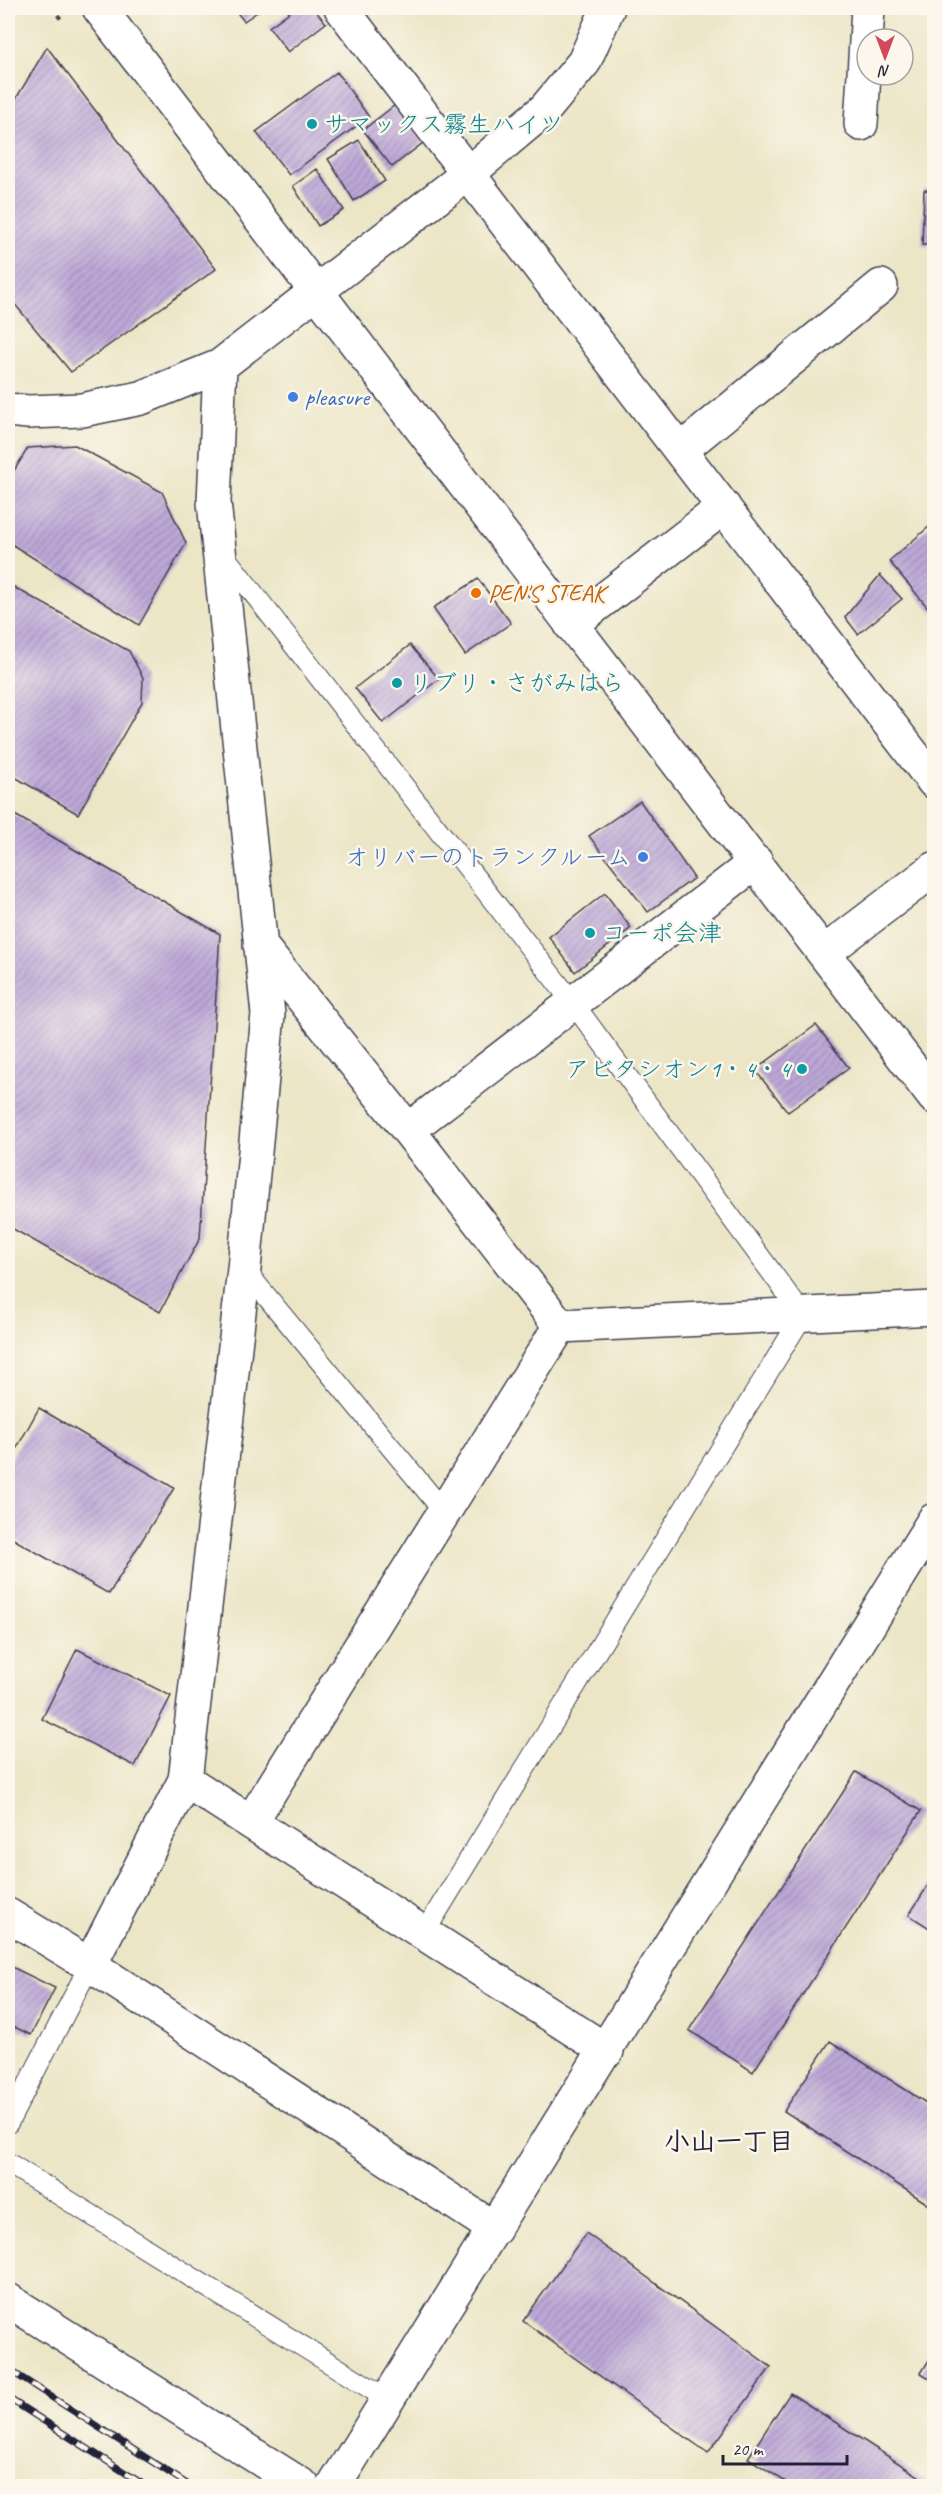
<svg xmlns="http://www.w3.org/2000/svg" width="942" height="2494" viewBox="0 0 942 2494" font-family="Caveat,'Klee One',sans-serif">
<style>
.building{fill:url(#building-hatch)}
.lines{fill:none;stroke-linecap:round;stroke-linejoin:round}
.service-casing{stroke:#403f50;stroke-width:22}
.minor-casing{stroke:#403f50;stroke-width:36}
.tertiary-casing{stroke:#403f50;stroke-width:36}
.path{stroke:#403f50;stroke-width:4;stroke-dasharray:4.5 4.5;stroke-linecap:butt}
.service{stroke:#fff;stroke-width:20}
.minor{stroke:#fff;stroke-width:33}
.tertiary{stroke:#fff;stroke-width:33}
.rail-casing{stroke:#22223b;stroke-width:7}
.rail{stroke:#fbf7ec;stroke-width:4.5;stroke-dasharray:14;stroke-linecap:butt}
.culture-dot{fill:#0f9aa8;stroke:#fbf7ec;stroke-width:2}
.shop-dot{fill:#3f7fe0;stroke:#fbf7ec;stroke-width:2}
.food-dot{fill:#e8710a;stroke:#fbf7ec;stroke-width:2}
.labels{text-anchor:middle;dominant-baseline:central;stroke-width:5;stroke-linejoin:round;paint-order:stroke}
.culture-label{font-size:24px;fill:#0d838f;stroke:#fbf7ec;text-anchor:start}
.shop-label{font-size:24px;fill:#366cbe;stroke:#fbf7ec;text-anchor:start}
.food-label{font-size:24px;fill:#c56008;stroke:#fbf7ec;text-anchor:start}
.neighbourhood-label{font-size:26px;font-weight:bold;fill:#22223b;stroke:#fbf7ec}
</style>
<defs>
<pattern id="building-hatch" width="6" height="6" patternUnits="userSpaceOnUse" patternTransform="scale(1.5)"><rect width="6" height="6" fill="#bea8d8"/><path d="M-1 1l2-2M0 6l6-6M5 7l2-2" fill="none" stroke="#9a88b0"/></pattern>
</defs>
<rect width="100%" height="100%" fill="#fbf7ec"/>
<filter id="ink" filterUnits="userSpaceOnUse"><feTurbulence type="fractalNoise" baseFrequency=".0167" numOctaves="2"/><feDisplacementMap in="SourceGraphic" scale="12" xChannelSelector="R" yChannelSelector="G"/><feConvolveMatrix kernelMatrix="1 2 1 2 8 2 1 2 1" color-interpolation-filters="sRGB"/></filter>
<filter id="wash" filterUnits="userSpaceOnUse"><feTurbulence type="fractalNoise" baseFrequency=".008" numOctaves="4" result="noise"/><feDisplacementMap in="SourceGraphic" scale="24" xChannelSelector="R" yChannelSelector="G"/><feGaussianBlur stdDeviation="1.35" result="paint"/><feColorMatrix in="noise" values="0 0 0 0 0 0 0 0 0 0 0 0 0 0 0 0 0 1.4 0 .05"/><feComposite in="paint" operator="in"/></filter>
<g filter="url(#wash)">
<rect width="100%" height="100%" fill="#ece6c7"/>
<g id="blocks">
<path class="building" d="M233 8H263L244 21Z
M295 8H313L326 23 288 52 269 27Z
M47 47 216 269 71 372 8 296V112Z
M337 72 369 117 289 175 256 132Z
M395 105 424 142 392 167 363 130Z
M359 140 385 181 354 201 328 159Z
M317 169 344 210 318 226 293 186Z
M924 190 934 191V245H922Z
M75 445 162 492 186 543 139 625 8 542V471L12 474 28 448Z
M931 525 934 529V615L889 561Z
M880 575 902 599 858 634 845 617Z
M478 579 511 623 465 655 433 608Z
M8 584 129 651 143 678 142 702 78 814 8 773Z
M410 645 439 679 383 723 355 688Z
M640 801 694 878 648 912 589 836Z
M8 811 220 934 200 1238 160 1312 8 1226Z
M605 893 631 928 575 972 549 937Z
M816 1025 849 1068 788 1112 755 1070Z
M39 1408 174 1488 109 1594 8 1536V1464Z
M77 1649 171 1696 135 1766 42 1719Z
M856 1772 921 1811 753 2072 689 2030Z
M934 1876V1931L909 1915Z
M12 1967 55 1988 31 2035 8 2024V1975Z
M830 2041 934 2108V2208L784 2111Z
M586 2233 771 2367 708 2453 523 2321Z
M934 2352V2381L921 2373Z
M790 2393 934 2486H792L748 2458Z"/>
</g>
</g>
<g filter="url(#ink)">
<use href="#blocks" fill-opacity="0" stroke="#403f50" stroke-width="1.5"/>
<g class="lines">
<defs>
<path id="service" d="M222 553 573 1003 803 1315 424 1933
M244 1269 445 1513
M8 2123 90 1965
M8 2163 389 2400"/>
<path id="minor" d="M341 8 934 782
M861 124 868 8
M8 410 28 412 82 410 141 398 220 366 469 173 545 109 584 62 608 8
M682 449 881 286
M571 625 724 507
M260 945 408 1130 560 1326 934 1308
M825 952 934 869
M408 1130 756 862
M185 1780 607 2051
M251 1822 560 1326
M8 1915 90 1965 495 2229
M90 1965 185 1780 244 1269 268 1014 214 502 220 366
M8 2300 303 2486
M334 2486 934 1520"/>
<path id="tertiary" d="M99 8 934 1097"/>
</defs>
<use href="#service" class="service-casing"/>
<use href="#minor" class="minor-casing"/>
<use href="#tertiary" class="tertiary-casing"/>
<path class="path" d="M52 8 61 19"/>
<use href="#service" class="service"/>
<use href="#minor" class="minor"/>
<use href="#tertiary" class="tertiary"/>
<defs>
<path id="rail" d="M8 2369 190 2486
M8 2398 146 2486"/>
</defs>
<use href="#rail" class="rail-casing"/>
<use href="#rail" class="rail"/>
</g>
</g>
<g class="culture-dot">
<circle cx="312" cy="124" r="6"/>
<circle cx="397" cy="683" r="6"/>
<circle cx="590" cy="933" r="6"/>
<circle cx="802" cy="1069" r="6"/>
</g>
<g class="shop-dot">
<circle cx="293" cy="397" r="6"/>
<circle cx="643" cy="857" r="6"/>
</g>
<circle class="food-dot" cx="476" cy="593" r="6"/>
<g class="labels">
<g class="culture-label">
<text x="324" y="124">サマックス霧生ハイツ</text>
<text x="409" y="683">リブリ・さがみはら</text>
<text x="602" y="933">コーポ会津</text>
<text x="790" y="1069" text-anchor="end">アビタシオン1・4・4</text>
</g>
<g class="shop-label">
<text x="305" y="397">pleasure</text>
<text x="631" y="857" text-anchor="end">オリバーのトランクルーム</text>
</g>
<g class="food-label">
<text x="488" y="593">PEN'S STEAK</text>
</g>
<g class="neighbourhood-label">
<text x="729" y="2141">小山一丁目</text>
</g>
</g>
<rect width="942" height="2494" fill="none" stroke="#fbf7ec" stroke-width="30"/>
<g transform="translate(885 57) rotate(180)"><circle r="28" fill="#fbf7ec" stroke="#a4a2a5" stroke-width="1.5"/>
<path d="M0-4.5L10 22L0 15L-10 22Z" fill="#d1495b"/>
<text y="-9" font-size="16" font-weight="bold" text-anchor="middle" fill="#22223b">N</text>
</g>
<path d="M723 2455v9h124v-9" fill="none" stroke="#22223b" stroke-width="3"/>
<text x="732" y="2455" font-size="18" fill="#22223b" stroke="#fbf7ec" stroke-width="4.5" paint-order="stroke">20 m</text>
</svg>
